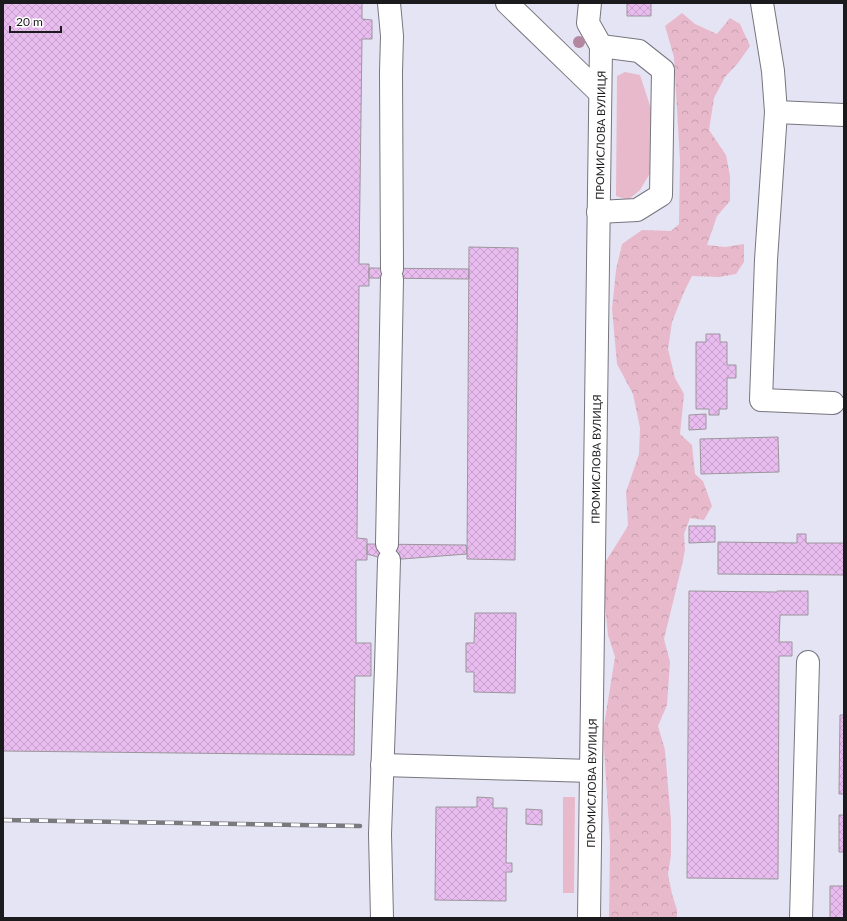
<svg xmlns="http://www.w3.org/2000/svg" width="847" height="921" viewBox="0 0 847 921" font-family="Lato,sans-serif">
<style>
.built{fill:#e5e4f4}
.grass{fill:#e7b9ca}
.forest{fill:url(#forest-crowns)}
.building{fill:url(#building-cross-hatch);stroke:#9b969c}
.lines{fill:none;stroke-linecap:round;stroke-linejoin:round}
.minor-casing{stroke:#77767e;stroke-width:24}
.minor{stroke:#fff;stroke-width:22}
.rail-casing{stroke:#7a797e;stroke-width:4.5}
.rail{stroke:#fff;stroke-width:3;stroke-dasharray:9;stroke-linecap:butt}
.tree{fill:#b3879f}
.labels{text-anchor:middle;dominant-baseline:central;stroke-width:3.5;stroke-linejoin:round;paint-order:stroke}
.street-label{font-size:11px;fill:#1b1a1d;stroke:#fff}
</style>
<defs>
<pattern id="forest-crowns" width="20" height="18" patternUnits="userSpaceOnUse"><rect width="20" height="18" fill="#e7b9ca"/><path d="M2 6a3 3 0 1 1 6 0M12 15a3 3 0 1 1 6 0" fill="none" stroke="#c69ead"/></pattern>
<pattern id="building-cross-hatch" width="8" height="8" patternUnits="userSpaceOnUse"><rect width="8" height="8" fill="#e9bcef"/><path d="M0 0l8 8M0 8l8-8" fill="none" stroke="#c7a1cc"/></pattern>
</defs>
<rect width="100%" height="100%" fill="#eeedf5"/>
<path class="built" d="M3 3H844V918H3Z"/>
<path class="grass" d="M625 72 640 75 653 115 652 170 640 190 628 200 616 196 617 76Z
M563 797H575L574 893H563Z"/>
<path class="forest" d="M682 13 695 24 717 34 730 18 740 24 750 46 738 63 725 77 714 98 709 130 726 155 730 176V201L717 216 707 245 725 247 744 244V262L736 274 719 277 692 276 684 292 672 322 668 349 675 378 684 394 680 434 692 445 695 474 703 481 712 506 704 520 690 518 684 534 685 550 682 565 664 639 670 662 667 705 658 726 665 750 671 821V855L668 874 672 894 677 910V918H609L610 842 603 732 615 657 608 635 603 585 606 561 628 526 626 492 639 454 640 428 633 394 617 364 612 309 616 270 622 244 642 230 671 231 679 224 680 161 674 57 665 26Z"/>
<path class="building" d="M3 3H362V19L372 20V39H362L359 264H369V286H359L357 538 367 539V560H356V643H371V676H355L354 755 3 751Z
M627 3H651V16H627Z
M469 247 518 248 515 560 467 559Z
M369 268 469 269V279L369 278Z
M706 334H720V342H727V365H736V378H727V409H719V415H709V409H696V342H706Z
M706 414V429L689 430V415Z
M778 437 779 472 701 474 700 439Z
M689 526H715V542L689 543Z
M797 534H806V543H844V575L718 574V542L797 543Z
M367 544 466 545 467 554 389 560 367 554Z
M689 591 777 592V591H808V615H780L779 642H792V656H779L778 879 687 878Z
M475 613H516L515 693 474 692V672H466V643H474Z
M840 715H844V794H839Z
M477 797 493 798V808H507L506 863H512V872H506V901L435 900 436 807H477Z
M526 809 542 810V825L526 824Z
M839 815H844V852H839Z
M830 886H844V918H830Z"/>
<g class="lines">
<defs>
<g id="minor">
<path d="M389 3 392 36 391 72 392 269"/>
<path d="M507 3 600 93"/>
<path d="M762 3 773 71 776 112 844 115"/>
<path d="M776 112 766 260 761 400 833 403"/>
<path d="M598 212 637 210 661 195 663 70 639 51 601 46"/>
<path d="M387 544 392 279"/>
<path d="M382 765 591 771"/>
<path d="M382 918 380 834 386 667 389 560"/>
<path id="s1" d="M589 918 601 46 588 23 590 3"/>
<path d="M801 918 808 662"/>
</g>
</defs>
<use href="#minor" class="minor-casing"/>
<use href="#minor" class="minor"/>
<defs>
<path id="rail" d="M3 820 360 826"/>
</defs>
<use href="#rail" class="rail-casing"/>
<use href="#rail" class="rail"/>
</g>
<circle class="tree" cx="579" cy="42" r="6"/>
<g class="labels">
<g class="street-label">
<text stroke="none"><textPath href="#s1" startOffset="783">ПРОМИСЛОВА ВУЛИЦЯ</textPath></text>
<text stroke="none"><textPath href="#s1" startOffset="459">ПРОМИСЛОВА ВУЛИЦЯ</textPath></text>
<text stroke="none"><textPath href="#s1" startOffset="135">ПРОМИСЛОВА ВУЛИЦЯ</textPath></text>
</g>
</g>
<rect width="847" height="921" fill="none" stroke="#1b1a1d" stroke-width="8"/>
<path d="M10 26v6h51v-6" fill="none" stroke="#1b1a1d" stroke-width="2"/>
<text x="16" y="26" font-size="12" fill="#1b1a1d" stroke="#ffffff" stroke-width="3" paint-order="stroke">20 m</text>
</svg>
